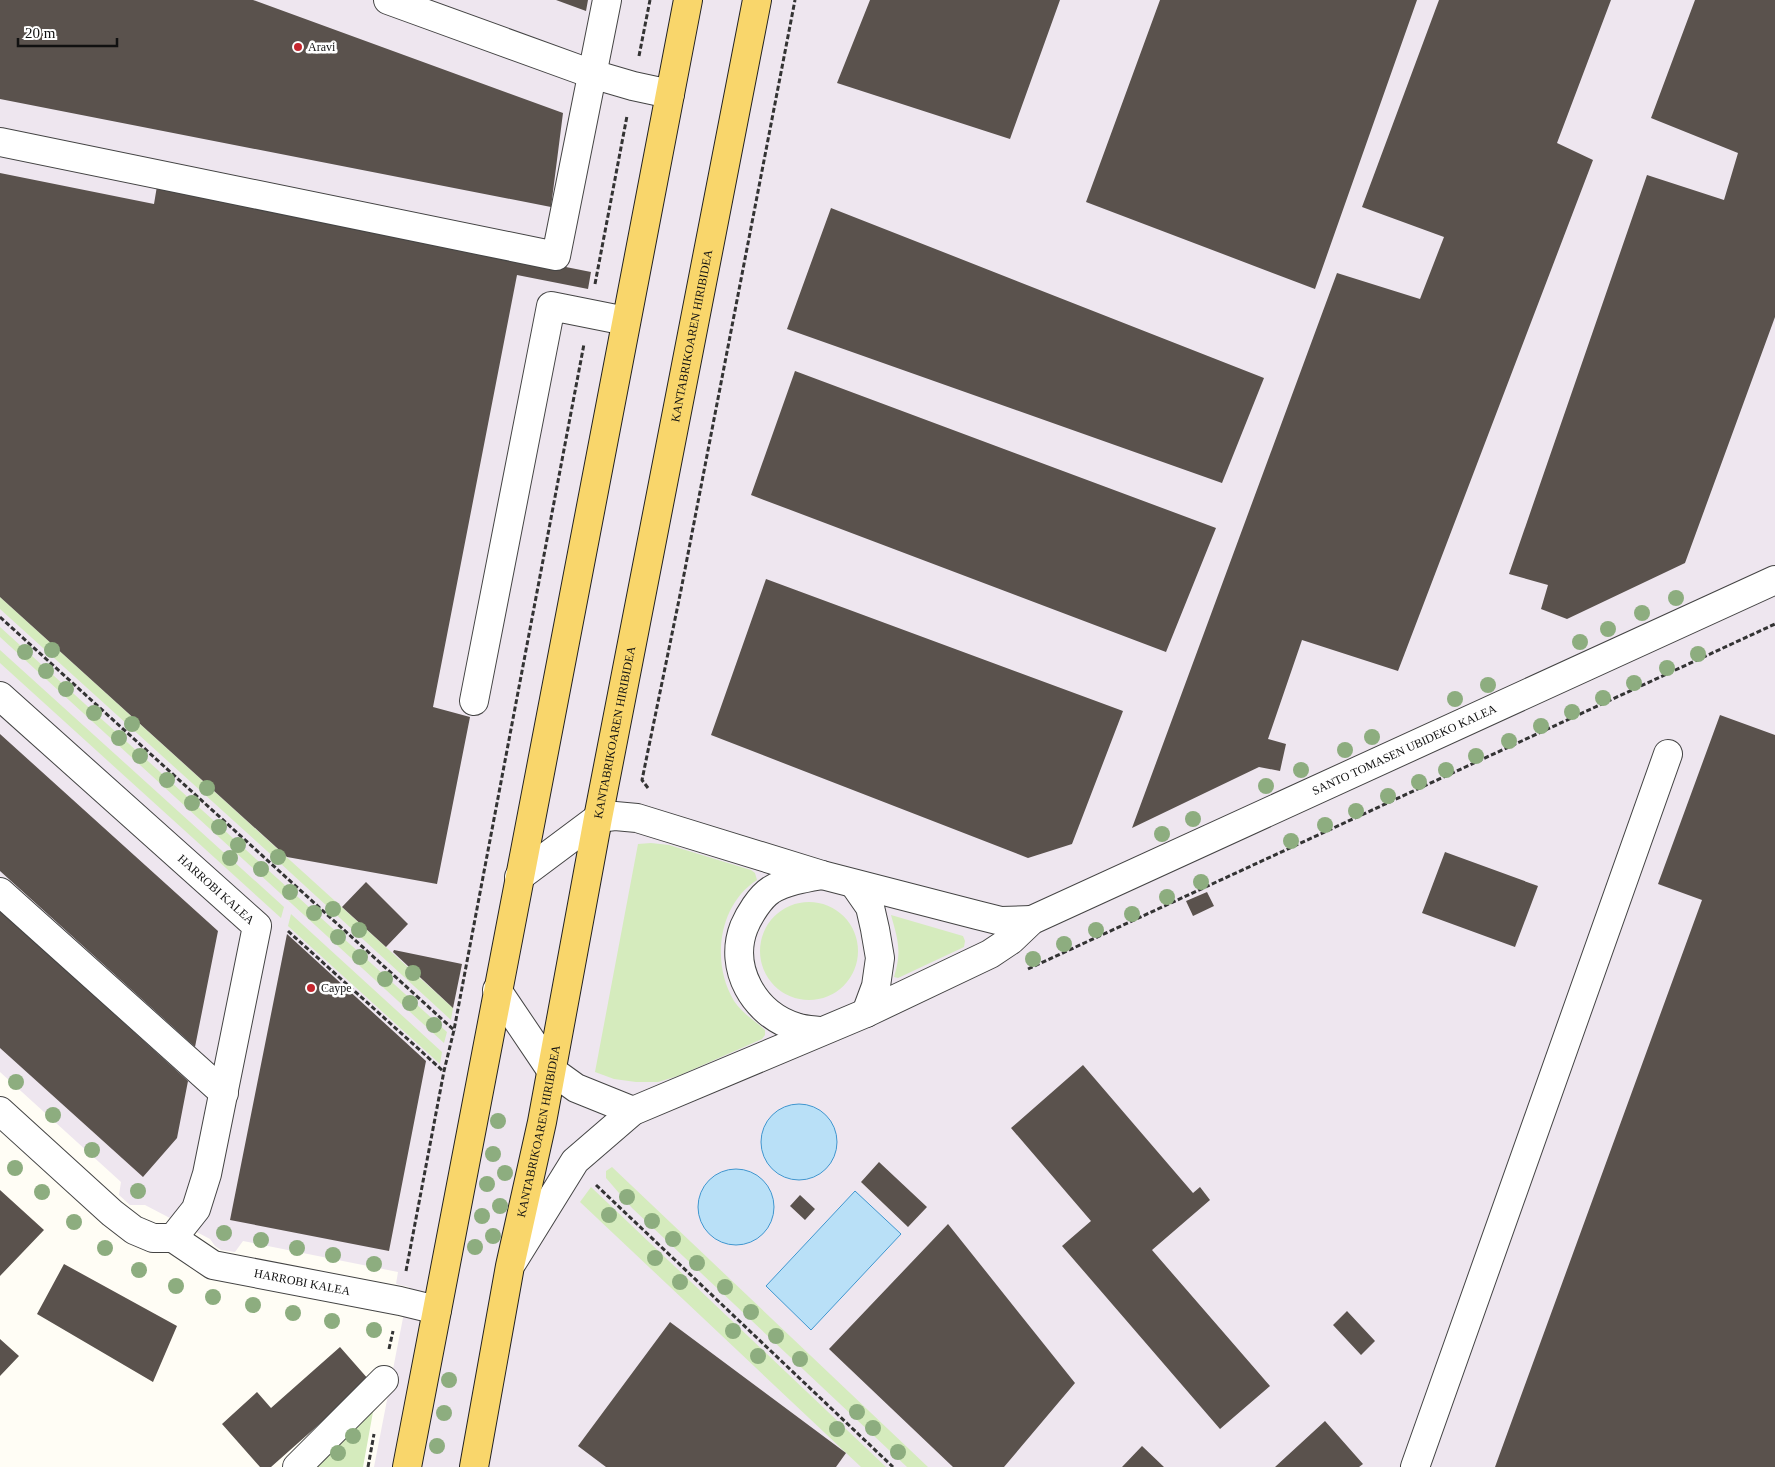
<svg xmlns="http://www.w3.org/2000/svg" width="1775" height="1467" viewBox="0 0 1775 1467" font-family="Georgia,serif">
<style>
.industrial{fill:#eee6ef}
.green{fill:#d5ebbd}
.water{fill:#b9e0f7;stroke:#3f96cf}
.building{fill:#5a524d}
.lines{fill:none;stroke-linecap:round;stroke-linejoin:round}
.minor-casing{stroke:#444;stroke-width:30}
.major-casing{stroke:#222;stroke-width:30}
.path{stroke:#333;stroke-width:3;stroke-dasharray:5 2.5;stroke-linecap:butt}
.minor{stroke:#fff;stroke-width:28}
.major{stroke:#f9d66b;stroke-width:28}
.tree{fill:#8dad7f}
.poi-dot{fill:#c4262e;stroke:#fff;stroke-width:2}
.labels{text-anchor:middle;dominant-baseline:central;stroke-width:5;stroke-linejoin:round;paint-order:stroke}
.poi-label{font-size:12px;fill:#111;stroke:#fff;text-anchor:start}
.street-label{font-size:12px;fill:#111;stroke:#fff}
</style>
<rect width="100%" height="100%" fill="#fffdf5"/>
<path class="industrial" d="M0 0H1775V1467H374L409 1287 396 1284 398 1272 243 1241 235 1252 221 1250 215 1246 210 1239 145 1205H130L119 1195 121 1182 0 1072Z"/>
<path class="green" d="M0 597 453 1008 451 1020 267 851 0 609Z
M0 627 447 1032 444 1043 0 637Z
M0 650 284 907 281 918 0 663Z
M651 843 669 845 751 870 755 873 757 880C718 905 711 963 734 1001 742 1013 755 1021 765 1030V1035L762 1039 678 1076 658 1082H636L614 1079 595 1072 638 844Z
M760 951a49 49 0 1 1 98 0a49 49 0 1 1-98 0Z
M291 914 442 1052 440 1064 288 926Z
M891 915 963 936 965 941 964 947 898 978 894 977C902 951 898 940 891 915Z
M612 1167 928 1467H907L632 1208 606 1178V1171Z
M591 1187 886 1467H861L580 1202Z
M375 1401 363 1467H310Z"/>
<path class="water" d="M761 1142a38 38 0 1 1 76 0a38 38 0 1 1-76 0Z
M698 1207a38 38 0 1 1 76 0a38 38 0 1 1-76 0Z
M855 1191 901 1234 811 1330 766 1286Z"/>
<path class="building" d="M0 0H253L563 113 551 207 0 99Z
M556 0H588L586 11Z
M870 0H1060L1010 139 837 83Z
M1160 0H1417L1315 289 1086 202Z
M1439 0H1611L1557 143 1593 160 1398 671 1302 640 1268 739 1286 744 1280 771 1259 767 1132 828 1337 273 1420 299 1444 237 1362 207Z
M1695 0H1775V317L1685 563 1567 619 1541 609 1548 585 1509 574 1647 175 1724 200 1738 153 1651 118Z
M0 173 154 204 157 186 591 272 588 289 517 275 433 707 470 717 437 884 287 857 0 597Z
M831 208 1264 378 1222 483 787 329Z
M795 371 1216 528 1166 652 751 495Z
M766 579 1123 711 1072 844 1028 858 711 735Z
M1720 715 1775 735V1467H1495L1702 900 1658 884Z
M0 734 218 931 195 1047 0 871Z
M1445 852 1538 886 1515 947 1422 913Z
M366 882 408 924 386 947 342 907Z
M1207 892 1214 906 1193 916 1186 901Z
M0 910 188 1081 177 1138 143 1177 0 1048Z
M287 934 426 1061 389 1251 230 1220Z
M394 950 462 964 453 1008 393 952Z
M1083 1065 1193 1193 1200 1187 1210 1200 1152 1250 1270 1386 1220 1429 1062 1246 1091 1221 1011 1128Z
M879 1162 927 1207 908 1227 861 1182Z
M0 1190 44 1230 0 1276Z
M800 1195 815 1209 805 1220 790 1206Z
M948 1224 1075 1383 1004 1467H953L829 1349Z
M64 1264 177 1326 153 1382 37 1314Z
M1347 1311 1375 1341 1361 1355 1333 1325Z
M670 1322 846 1453 836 1467H606L578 1446Z
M0 1339 19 1356 0 1376Z
M340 1347 369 1380 271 1467H260L222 1424 257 1392 271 1408Z
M1325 1421 1363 1464 1359 1467H1275Z
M1142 1446 1164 1467H1122Z"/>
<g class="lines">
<defs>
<g id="minor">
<path d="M388 0 592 74 633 86 670 94"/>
<path d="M0 142 556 256 607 0"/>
<path id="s1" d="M0 696 257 926 207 1174 196 1209 173 1238"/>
<path d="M474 701 551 306 626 321"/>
<path d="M822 875C805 878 786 881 771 890 760 897 749 915 744 927 728 968 754 1014 796 1027 804 1030 814 1030 822 1031"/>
<path d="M519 877 598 818 615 816 637 818 822 875 977 915 1001 921 1032 920"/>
<path d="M854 884 870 907 875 929 880 958 876 986 866 1013"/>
<path d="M0 892 224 1093"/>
<path d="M497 990 551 1070 576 1088 633 1111"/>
<path id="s2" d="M0 1111 112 1213 134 1230 153 1238H173L213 1265 400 1301 437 1310"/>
<path id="s3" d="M513 1261 575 1161 633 1111 866 1013 990 954 1011 940 1032 920 1775 580"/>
<path d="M297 1467 384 1380"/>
<path d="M1415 1467 1668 754"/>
</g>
<g id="major">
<path d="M407 1467 688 0"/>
<path id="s4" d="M474 1467 510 1266 542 1122 598 818 757 0"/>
</g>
</defs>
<use href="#minor" class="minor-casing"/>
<use href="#major" class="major-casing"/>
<path class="path" d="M639 56 650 0
M595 284 627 116
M0 617 455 1031
M648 788 642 780 681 590 795 0
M288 931 443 1071
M1028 969 1775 624
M596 1185 893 1467
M406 1271 444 1071 454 1030 584 344
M389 1349 393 1331
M368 1467 374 1434"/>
<use href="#minor" class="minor"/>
<use href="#major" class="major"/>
</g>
<g class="tree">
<circle cx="1676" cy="598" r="8"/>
<circle cx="1642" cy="613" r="8"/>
<circle cx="1608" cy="629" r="8"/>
<circle cx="1580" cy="642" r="8"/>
<circle cx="52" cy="650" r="8"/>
<circle cx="25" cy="652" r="8"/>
<circle cx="1698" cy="654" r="8"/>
<circle cx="1667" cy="668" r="8"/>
<circle cx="46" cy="671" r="8"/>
<circle cx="1634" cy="683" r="8"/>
<circle cx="1488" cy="685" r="8"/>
<circle cx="66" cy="689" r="8"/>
<circle cx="1603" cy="698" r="8"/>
<circle cx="1455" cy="699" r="8"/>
<circle cx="1572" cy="712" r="8"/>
<circle cx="94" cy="713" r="8"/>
<circle cx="132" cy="724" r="8"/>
<circle cx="1541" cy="726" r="8"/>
<circle cx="1372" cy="737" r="8"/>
<circle cx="119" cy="738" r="8"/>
<circle cx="1509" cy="741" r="8"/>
<circle cx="1345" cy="750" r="8"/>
<circle cx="140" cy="756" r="8"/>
<circle cx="1476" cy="756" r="8"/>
<circle cx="1301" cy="770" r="8"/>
<circle cx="1446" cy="770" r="8"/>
<circle cx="167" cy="780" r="8"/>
<circle cx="1419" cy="782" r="8"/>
<circle cx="1266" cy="786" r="8"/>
<circle cx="207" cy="788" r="8"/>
<circle cx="1388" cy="796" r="8"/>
<circle cx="192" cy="803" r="8"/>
<circle cx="1356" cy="811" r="8"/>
<circle cx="1193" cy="819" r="8"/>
<circle cx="1325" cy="825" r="8"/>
<circle cx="219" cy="827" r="8"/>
<circle cx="1162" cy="834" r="8"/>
<circle cx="1291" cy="841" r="8"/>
<circle cx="238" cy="845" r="8"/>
<circle cx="278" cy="857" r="8"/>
<circle cx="230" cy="858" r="8"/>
<circle cx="261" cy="869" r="8"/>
<circle cx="1201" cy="882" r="8"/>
<circle cx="290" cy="892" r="8"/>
<circle cx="1167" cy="897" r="8"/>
<circle cx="333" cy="909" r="8"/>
<circle cx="314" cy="913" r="8"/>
<circle cx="1132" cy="914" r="8"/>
<circle cx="359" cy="930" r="8"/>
<circle cx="1096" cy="930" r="8"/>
<circle cx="338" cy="937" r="8"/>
<circle cx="1064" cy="944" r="8"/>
<circle cx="360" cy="957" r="8"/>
<circle cx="1033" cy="959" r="8"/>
<circle cx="413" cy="973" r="8"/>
<circle cx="385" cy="979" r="8"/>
<circle cx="410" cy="1003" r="8"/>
<circle cx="434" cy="1025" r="8"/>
<circle cx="16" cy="1082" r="8"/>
<circle cx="53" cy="1115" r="8"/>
<circle cx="498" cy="1121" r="8"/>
<circle cx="92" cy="1150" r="8"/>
<circle cx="493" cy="1154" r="8"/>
<circle cx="15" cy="1168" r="8"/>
<circle cx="505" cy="1173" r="8"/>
<circle cx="487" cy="1184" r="8"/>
<circle cx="138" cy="1191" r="8"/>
<circle cx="42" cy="1192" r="8"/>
<circle cx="627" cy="1197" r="8"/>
<circle cx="500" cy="1206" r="8"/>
<circle cx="609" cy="1215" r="8"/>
<circle cx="482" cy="1216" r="8"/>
<circle cx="652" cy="1221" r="8"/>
<circle cx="74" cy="1222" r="8"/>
<circle cx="224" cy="1233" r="8"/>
<circle cx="493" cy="1236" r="8"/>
<circle cx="673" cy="1239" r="8"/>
<circle cx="261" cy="1240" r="8"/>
<circle cx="475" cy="1247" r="8"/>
<circle cx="105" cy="1248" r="8"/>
<circle cx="297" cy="1248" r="8"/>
<circle cx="333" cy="1255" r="8"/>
<circle cx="655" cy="1258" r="8"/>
<circle cx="697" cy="1263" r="8"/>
<circle cx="374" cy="1264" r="8"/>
<circle cx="139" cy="1270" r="8"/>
<circle cx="680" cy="1282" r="8"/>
<circle cx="176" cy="1286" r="8"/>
<circle cx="725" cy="1287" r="8"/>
<circle cx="213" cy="1297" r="8"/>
<circle cx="253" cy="1305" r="8"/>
<circle cx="751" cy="1312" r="8"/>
<circle cx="293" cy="1313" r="8"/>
<circle cx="332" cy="1321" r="8"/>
<circle cx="374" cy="1330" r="8"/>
<circle cx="733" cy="1331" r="8"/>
<circle cx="776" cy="1336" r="8"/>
<circle cx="758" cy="1356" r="8"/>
<circle cx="800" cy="1359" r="8"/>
<circle cx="449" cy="1380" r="8"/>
<circle cx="857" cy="1412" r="8"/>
<circle cx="444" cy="1413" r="8"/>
<circle cx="873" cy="1428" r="8"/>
<circle cx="837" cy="1429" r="8"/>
<circle cx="353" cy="1436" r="8"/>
<circle cx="437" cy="1446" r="8"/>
<circle cx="898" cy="1452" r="8"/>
<circle cx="338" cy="1453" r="8"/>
</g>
<g class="poi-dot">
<circle cx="298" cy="47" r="5"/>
<circle cx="311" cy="988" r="5"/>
</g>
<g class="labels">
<g class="poi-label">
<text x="308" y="47">Aravi</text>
<text x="321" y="988">Caype</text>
</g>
<g class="street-label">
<text stroke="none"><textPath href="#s4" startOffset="1152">KANTABRIKOAREN HIRIBIDEA</textPath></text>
<text stroke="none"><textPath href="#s4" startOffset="748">KANTABRIKOAREN HIRIBIDEA</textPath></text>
<text stroke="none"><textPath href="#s3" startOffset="1048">SANTO TOMASEN UBIDEKO KALEA</textPath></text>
<text stroke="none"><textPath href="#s1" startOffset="290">HARROBI KALEA</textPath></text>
<text stroke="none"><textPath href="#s4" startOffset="342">KANTABRIKOAREN HIRIBIDEA</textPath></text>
<text stroke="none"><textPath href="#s2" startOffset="359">HARROBI KALEA</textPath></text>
</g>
</g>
<path d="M18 38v8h99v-8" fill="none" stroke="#111111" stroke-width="2.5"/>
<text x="25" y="38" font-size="15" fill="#111111" stroke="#ffffff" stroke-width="4" paint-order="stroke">20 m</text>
</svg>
